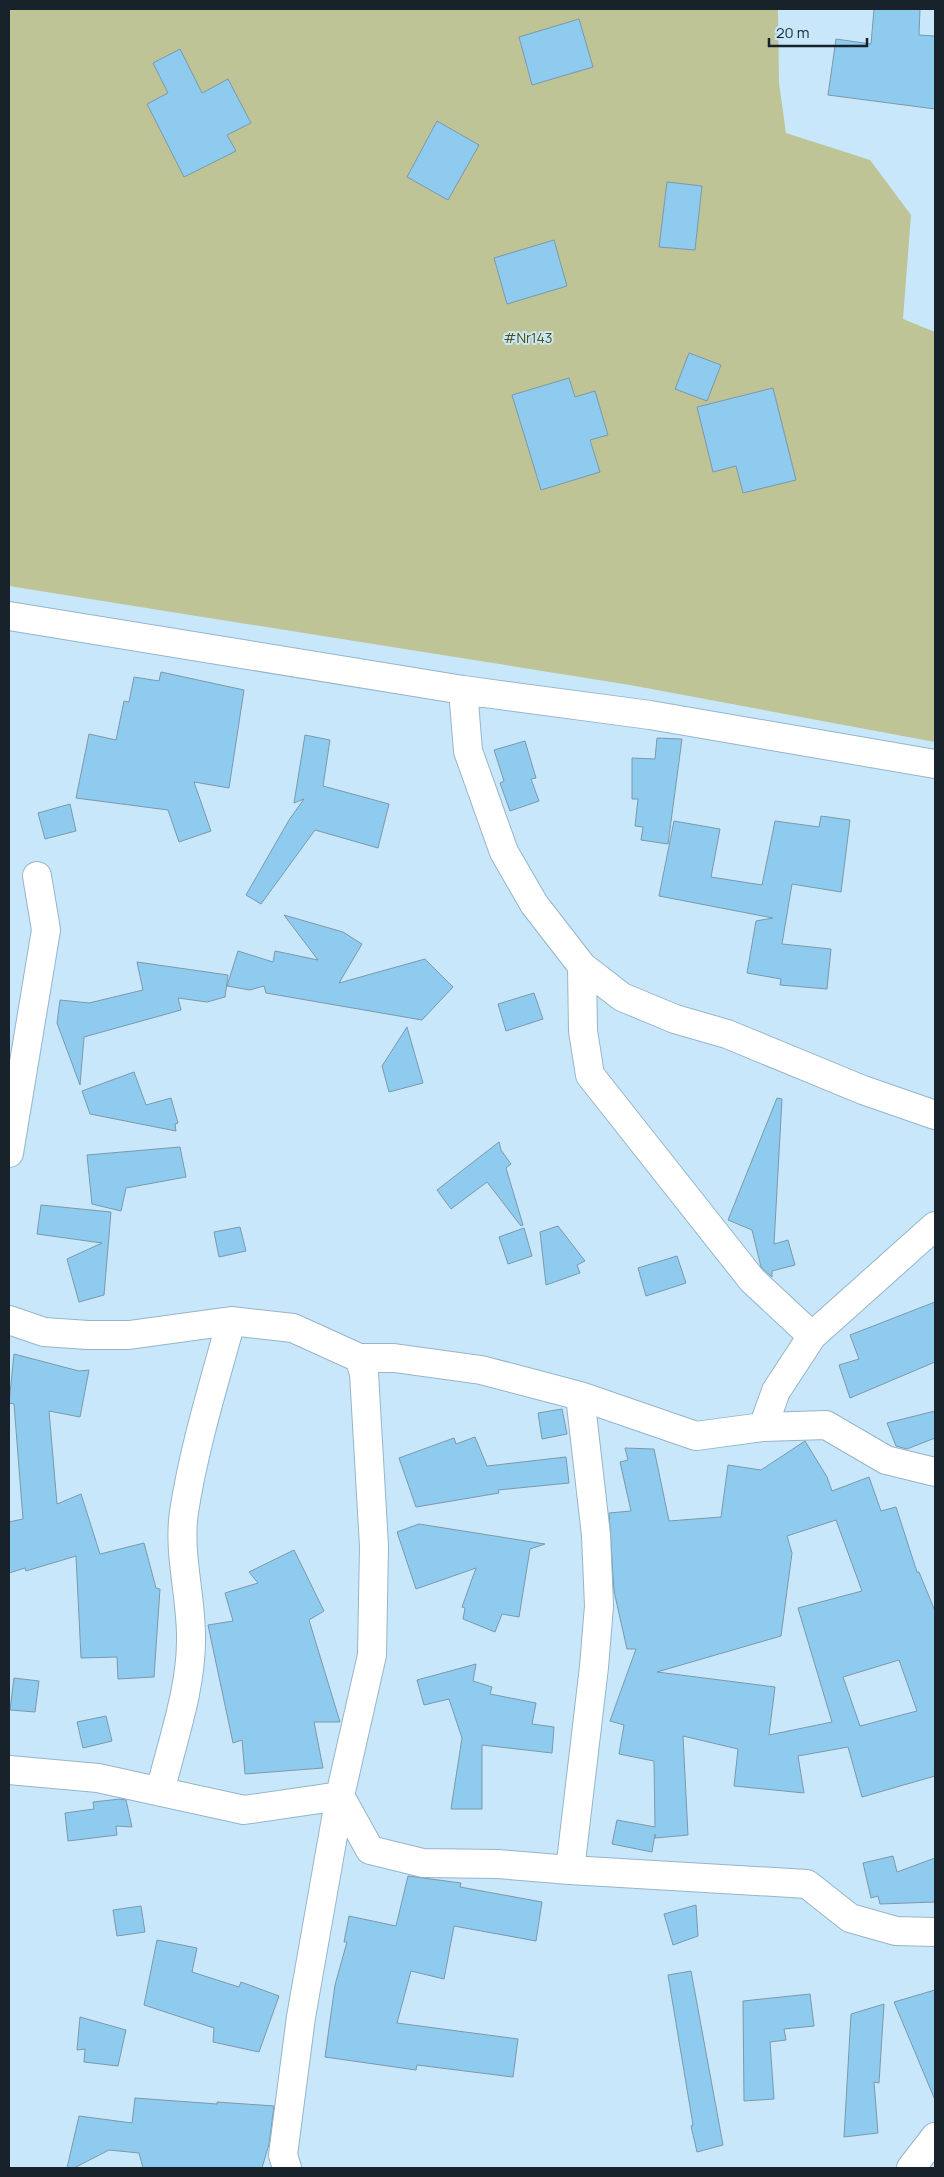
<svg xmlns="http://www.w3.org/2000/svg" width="944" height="2177" viewBox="0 0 944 2177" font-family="Manrope,sans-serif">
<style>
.green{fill:#bfc497}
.building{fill:#8ecbef;stroke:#7b99ab;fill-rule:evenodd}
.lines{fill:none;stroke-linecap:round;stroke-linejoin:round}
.street-casing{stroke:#96b5c8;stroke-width:30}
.street{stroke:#fff;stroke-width:28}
.labels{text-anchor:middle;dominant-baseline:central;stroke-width:4;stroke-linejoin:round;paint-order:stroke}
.park-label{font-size:14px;fill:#4e5108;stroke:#c8e7fb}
</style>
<rect width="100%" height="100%" fill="#c8e7fb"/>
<path class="green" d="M9 9H778L779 83 786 133 870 160 911 215 903 319 935 332V742L630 685 9 586Z"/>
<path class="building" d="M874 9H920L919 35 935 36V109L828 95 836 39 871 44Z
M579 19 593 67 532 85 519 37Z
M180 49 202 93 228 79 251 123 227 135 236 151 184 177 147 104 168 93 153 63Z
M437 121 479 145 448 200 407 177Z
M667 182 702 186 695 250 659 247Z
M554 240 567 286 507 304 494 258Z
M689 353 721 365 707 401 675 389Z
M569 378 575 397 595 391 608 435 590 440 600 472 541 490 512 395Z
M773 388 796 480 743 493 736 466 713 472 697 407Z
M161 672 244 690 229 788 194 782 211 831 179 842 168 810 76 798 89 734 116 740 124 701 129 702 134 677 159 681Z
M305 735 330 740 323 786 389 804 378 848 315 830 261 904 246 895 289 820 304 799 294 803Z
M657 738 682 739 668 844 641 840 643 827 635 826 638 799H632V758L655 759Z
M525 741 536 778 531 779 539 801 510 811 500 783 504 781 494 750Z
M70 804 76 831 45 839 38 813Z
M821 816 850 820 841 892 792 884 782 944 831 949 827 989 780 985 781 979 747 973 756 921 773 918 659 896 674 821 720 829 711 877 762 885 775 821 819 827Z
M284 915 343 932 362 944 339 983 425 959 453 987 422 1020 266 993 264 986 250 990 227 986 238 951 273 962 275 951 318 960Z
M137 962 228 975 225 997 207 1002 178 998 181 1010 84 1037 80 1085 57 1023 60 1000 89 1003 143 990Z
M534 993 543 1019 506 1031 498 1004Z
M407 1027 423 1083 389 1092 382 1066Z
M134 1072 146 1105 171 1098 178 1123 175 1124 176 1131 90 1114 82 1091Z
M777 1098 782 1099 774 1244 788 1240 795 1265 772 1271V1277L761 1267 752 1230 728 1220Z
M499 1142 501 1150 511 1164 506 1168 523 1225 521 1226 487 1182 451 1209 437 1190Z
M180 1147 186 1177 126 1188 121 1211 92 1204 87 1155Z
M41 1205 111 1212 104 1295 79 1302 67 1259 102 1243 37 1234Z
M558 1226 585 1261 577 1265 580 1273 546 1285 540 1232Z
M240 1227 246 1251 219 1257 214 1232Z
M524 1228 532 1256 508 1264 499 1237Z
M677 1256 686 1283 646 1296 638 1268Z
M935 1302V1362L850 1398 839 1365 859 1359 850 1335Z
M14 1354 79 1371 89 1370 80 1417 49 1411 57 1504 81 1494 100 1554 144 1543 156 1588 160 1589 154 1677 118 1679 117 1657 81 1658 76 1556 26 1571 25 1568 9 1573V1522L23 1519 14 1404 9 1403Z
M562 1409 567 1434 542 1439 538 1413Z
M935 1411V1438L907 1449 896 1446 887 1423Z
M475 1437 487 1466 566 1457 569 1483 498 1490 499 1493 416 1507 399 1458 454 1438 456 1444Z
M805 1441 827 1477 832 1491 869 1477 881 1511 896 1507 917 1572H919L935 1611V1776L862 1797 848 1747 798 1756 804 1793 734 1786 738 1749 683 1736 688 1835 655 1838V1834L652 1852 612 1844 617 1820 655 1827 654 1761 619 1754 624 1725 610 1721 636 1649H627L614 1591 609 1513 631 1511 620 1462 628 1460 625 1448 654 1449 669 1521 721 1517 728 1465 761 1470ZM836 1520 862 1591 798 1608 832 1722 769 1735 775 1687 657 1672 781 1636 792 1553 787 1536ZM899 1660 917 1711 860 1726 843 1677Z
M419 1524 545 1544 530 1549 519 1617 502 1614 495 1632 463 1619 465 1608 462 1607 476 1568 416 1589 397 1532Z
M294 1550 324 1611 309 1620 340 1722H314L323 1768 245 1774 242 1740 233 1743 208 1625 233 1621 225 1593 258 1583 249 1572Z
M476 1664 473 1681 492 1687 490 1694 536 1703 532 1724 554 1727 552 1753 482 1745V1809H451L462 1738 449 1699 424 1705 417 1680Z
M14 1678 39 1681 35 1712 10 1710Z
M106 1716 112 1741 83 1748 77 1722Z
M120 1799 126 1800 132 1827 116 1826 117 1835 68 1841 65 1813 94 1809 93 1802Z
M893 1856 897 1872 935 1858V1902L880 1904 878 1896 871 1898 863 1863Z
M408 1876 461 1883 460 1887 542 1902 536 1941 454 1926 444 1979 411 1971 397 2023 518 2039 513 2077 417 2065 416 2070 325 2057 335 1985 347 1942H344L349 1916 396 1926Z
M696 1905 698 1936 673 1945 664 1914Z
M141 1906 145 1932 117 1936 113 1910Z
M157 1940 197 1948 192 1972 239 1987 241 1982 279 1996 259 2052 213 2042 214 2028 144 2005Z
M691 1971 723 2145 697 2152 691 2126 693 2125 668 1975Z
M935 1990V2100L894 2002Z
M810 1994 814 2026 784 2029 786 2040 770 2042 774 2099 744 2101 743 2001Z
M884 2004 879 2083 874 2082 878 2133 844 2137 851 2014Z
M80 2017 126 2030 118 2066 84 2062 85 2049 77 2050Z
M135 2098 217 2104V2102L274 2106 269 2144 262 2168H143L139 2153 109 2150 74 2168H67L79 2116 132 2123Z"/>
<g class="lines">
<defs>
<path id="street" d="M9 616 463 690 650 715 935 764
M463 690 468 751 504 852 534 904 582 966 622 997 675 1019 727 1034 863 1090 935 1115
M582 966 583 1031 590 1075 752 1280 812 1336
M9 1153 46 930 37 876
M9 1320 44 1332 88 1335H129L231 1321 293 1328 359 1358H394L481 1370 580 1396 696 1436 763 1427 826 1425 886 1460 935 1472
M763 1427 776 1391 812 1336 935 1226
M9 1770 98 1778 244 1810 340 1796 370 1850 423 1863 498 1864 570 1870 807 1884 850 1918 896 1931 935 1932
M160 1792C172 1742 192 1688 191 1636 191 1595 178 1553 184 1512 194 1447 214 1384 231 1321
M570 1870 594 1667 599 1606 596 1535 580 1396
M287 2168 283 2155 301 2017 340 1796 372 1655 374 1546 364 1373 359 1358
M911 2168 935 2137"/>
</defs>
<use href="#street" class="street-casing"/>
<use href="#street" class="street"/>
</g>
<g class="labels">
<g class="park-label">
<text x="528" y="337">#Nr143</text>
</g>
</g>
<rect width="944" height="2177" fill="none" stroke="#17222a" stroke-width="20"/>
<path d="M769 38v8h98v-8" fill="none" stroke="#17222a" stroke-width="2.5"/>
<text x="776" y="38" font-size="15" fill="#17222a" stroke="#c8e7fb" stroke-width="4" paint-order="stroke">20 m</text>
</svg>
